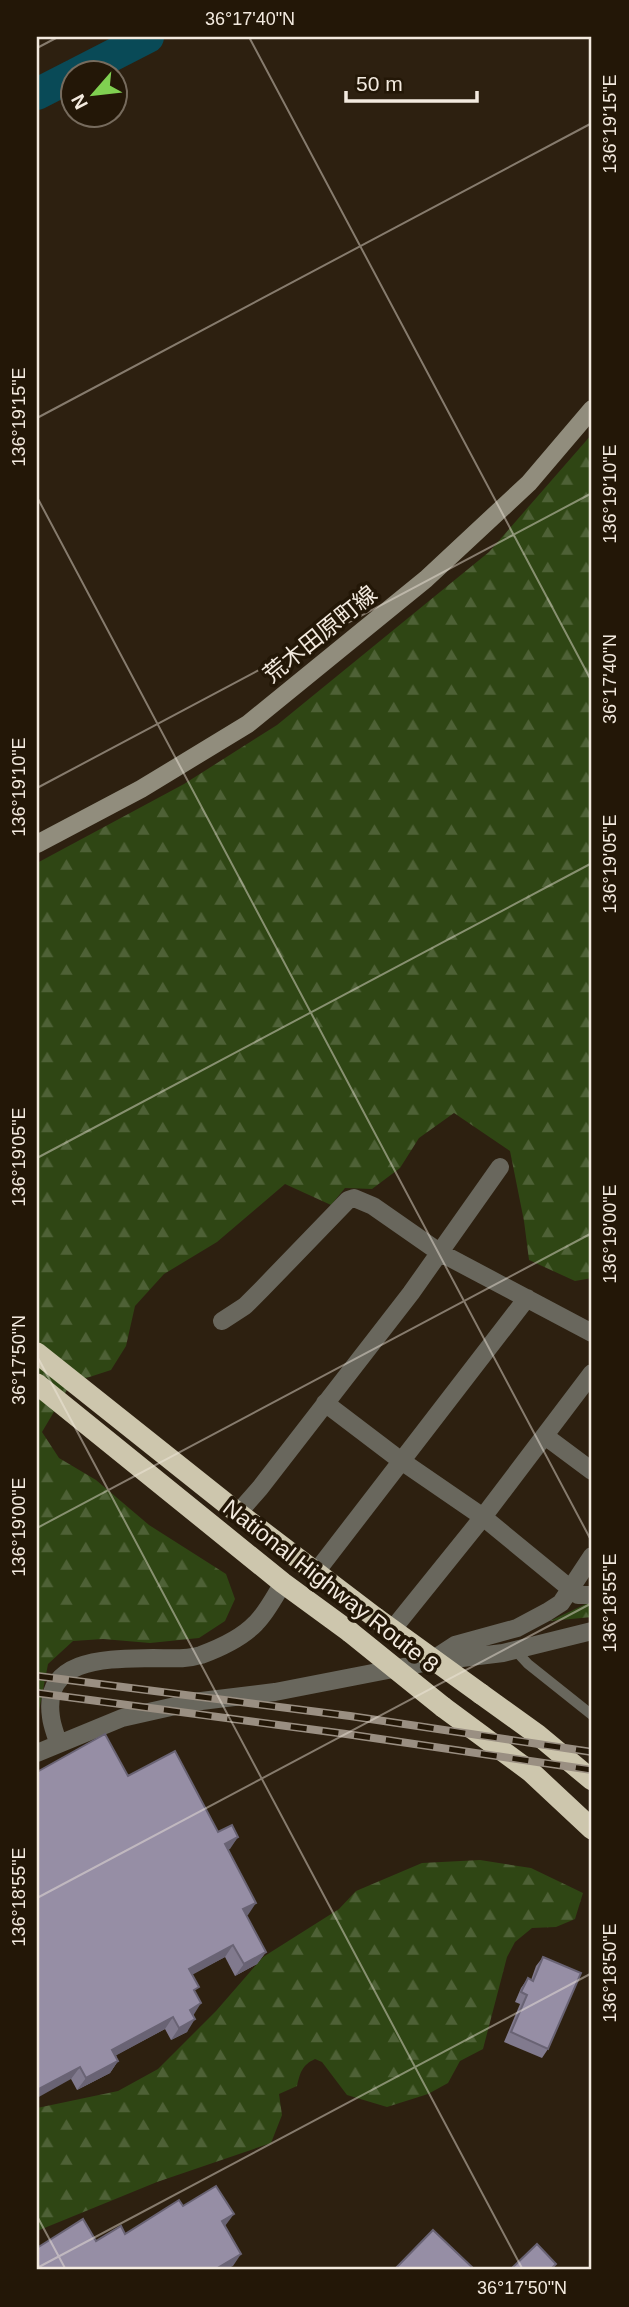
<svg xmlns="http://www.w3.org/2000/svg" width="629" height="2307" viewBox="0 0 629 2307" font-family="Helvetica,'Noto Sans JP',sans-serif">
<style>
.forest{fill:url(#forest-firs)}
.lines{fill:none;stroke-linecap:round;stroke-linejoin:round}
.river{stroke:#094a57;stroke-width:32}
.lane{stroke:#69675d;stroke-width:10}
.street{stroke:#69675d;stroke-width:18}
.secondary{stroke:#918d7d;stroke-width:18}
.highway{stroke:#cdc6ad;stroke-width:21}
.rail-casing{stroke:#9a8f82;stroke-width:8}
.rail{stroke:#231707;stroke-width:5;stroke-dasharray:16;stroke-linecap:butt}
.highway-bridge{stroke:#cdc6ad;stroke-width:21}
.wall{fill:#817a8e}
.shaded-wall{fill:#696374}
.building{fill:#968ea5;stroke:#696374;stroke-width:2}
.ticks{fill:none;stroke:#f3eadf;stroke-width:2;stroke-opacity:0.45}
.labels{text-anchor:middle;dominant-baseline:central;stroke-width:7;stroke-linejoin:round;paint-order:stroke}
.street-label{font-size:23px;fill:#f3eadf;stroke:#231707}
.neatline{fill:none;stroke:#f3eadf;stroke-width:2.5}
.ticks-label{font-size:18px;text-anchor:middle;fill:#f3eadf}
</style>
<defs>
<pattern id="forest-firs" width="22" height="20" patternUnits="userSpaceOnUse" patternTransform="scale(1.75)"><rect width="22" height="20" fill="#2f4614"/><path d="M5 1l3.5 6h-7zM16 11l3.5 6h-7z" fill="#4e6136"/></pattern>
</defs>
<rect width="100%" height="100%" fill="#2d2010"/>
<path class="forest" d="M592 434V1278L575 1281 529 1260 524 1221 510 1151 454 1113 419 1138 400 1168 372 1189 345 1188 331 1205 285 1184 217 1242 164 1274 135 1306 126 1346 111 1370 71 1383 42 1432 59 1458 96 1480 149 1525 226 1574 235 1599 225 1621 199 1638 150 1643 103 1639 73 1641 48 1664 37 1721V863L184 784 277 725 489 552Z
M592 1601V1617L550 1621Z
M480 1860 531 1868 583 1893 575 1919 556 1927 532 1928 515 1942 507 1957 483 2049 460 2061 448 2083 428 2094 387 2107 347 2095 322 2062 315 2059C302 2065 300 2073 297 2086L279 2094 282 2115 271 2143 157 2182 37 2231V2108L118 2091 158 2069 216 2011 263 1957 339 1909 356 1891 422 1863Z"/>
<g class="lines">
<path class="river" d="M76 74 148 37
M37 94 74 75"/>
<path class="lane" d="M515 1650 528 1664 592 1715"/>
<path class="street" d="M222 1321 245 1306 262 1289 348 1200 354 1198 373 1206 439 1252 592 1333
M325 1403 400 1460 483 1517 578 1595H592
M545 1436 592 1471
M238 1513 260 1488 411 1293 500 1167
M316 1572 527 1298
M392 1630 483 1517 592 1373
M432 1660 455 1645 517 1628 547 1612 561 1603 592 1556
M58 1743C56 1735 52 1726 51 1717 42 1656 111 1659 153 1658 169 1658 185 1660 201 1655 220 1648 242 1638 256 1623 267 1612 275 1596 283 1583
M37 1753 122 1718 193 1702 275 1692 429 1662 503 1653 592 1631"/>
<path class="secondary" d="M37 844 141 789 248 724 426 579 529 483 592 409"/>
<path class="highway" d="M37 1353 238 1513 376 1618
M37 1384 283 1583 350 1632
M481 1694 538 1735 592 1780
M443 1707 531 1772 592 1829"/>
<defs>
<path id="rail" d="M37 1676 350 1716 592 1752
M37 1693 346 1734 592 1770"/>
</defs>
<use href="#rail" class="rail-casing"/>
<use href="#rail" class="rail"/>
<path class="highway-bridge" d="M376 1618 481 1694
M350 1632 443 1707"/>
</g>
<path class="wall" d="M128 1776 218 1832 238 1837 228 1850 248 1915H246L266 1952 257 1964 235 1976 225 1957 192 1974 195 1992 193 2016 187 2032 171 2040 165 2029 116 2055 118 2061 110 2073 77 2090 71 2079Z
M543 1957 548 2049 542 2058 504 2042 520 2004 515 2002 521 1988 528 1978 531 1980 536 1966Z"/>
<path class="shaded-wall" d="M238 1837 230 1849 216 1856 225 1844Z
M256 1903 248 1915 234 1922 243 1909Z
M233 1945 225 1957 181 1981 189 1969Z
M266 1952 257 1964 235 1976 244 1964Z
M201 2003 193 2016 190 2010Z
M173 2017 165 2029 104 2062 112 2050Z
M195 2019 187 2032 171 2040 179 2028Z
M118 2061 110 2073 77 2090 86 2078Z
M80 2067 71 2079 37 2098V2090Z
M234 2214 225 2226 213 2233 222 2221Z
M241 2254 233 2266 225 2270H214Z"/>
<path class="building" d="M105 1734 128 1776 175 1751 218 1832 232 1825 238 1837 225 1844 256 1903 243 1909 266 1952 244 1964 233 1945 189 1969 199 1987 194 1990 201 2003 190 2010 195 2019 179 2028 173 2017 112 2050 118 2061 86 2078 80 2067 37 2090V1772Z
M543 1957 581 1973 548 2049 511 2032 527 1995 521 1992 528 1978 533 1981Z
M216 2186 234 2214 222 2221 241 2254 214 2270H37V2248L83 2219 96 2241 121 2226 125 2234 179 2200 183 2206Z
M433 2230 475 2270H394Z
M537 2244 556 2264 550 2270H510Z"/>
<path class="ticks" d="M249 37 592 682M37 48 58 37M37 418 592 123M37 497 592 1542M37 788 592 493M37 1158 592 863M37 1356 523 2270M37 1528 592 1233M37 1898 592 1603M37 2216 66 2270M37 2268 592 1973"/>
<g class="labels">
<g class="street-label">
<text transform="translate(320 634) rotate(-39)">荒木田原町線</text>
<text transform="translate(331 1586) rotate(38)">National Highway Route 8</text>
</g>
</g>
<rect width="629" height="2307" fill="none" stroke="#231707" stroke-width="77"/>
<g transform="translate(94 94) rotate(242)"><circle r="33" fill="#231707" stroke="#766b5d" stroke-width="2"/>
<path d="M0-5L12 26L0 18L-12 26Z" fill="#80d051"/>
<text y="-10" font-size="19" font-weight="bold" text-anchor="middle" fill="#f3eadf">N</text>
</g>
<path d="M346 91v10h131v-10" fill="none" stroke="#f3eadf" stroke-width="3.5"/>
<text x="356" y="91" font-size="21" fill="#f3eadf" stroke="#231707" stroke-width="5" paint-order="stroke">50 m</text>
<rect x="38" y="38" width="552" height="2230" class="neatline"/>
<g class="ticks-label">
<text x="250" y="25">36°17'40"N</text>
<text transform="translate(610 124) rotate(-90)" y="6">136°19'15"E</text>
<text transform="translate(19 417) rotate(-90)" y="6">136°19'15"E</text>
<text transform="translate(610 494) rotate(-90)" y="6">136°19'10"E</text>
<text transform="translate(610 679) rotate(-90)" y="6">36°17'40"N</text>
<text transform="translate(19 787) rotate(-90)" y="6">136°19'10"E</text>
<text transform="translate(610 864) rotate(-90)" y="6">136°19'05"E</text>
<text transform="translate(19 1157) rotate(-90)" y="6">136°19'05"E</text>
<text transform="translate(610 1234) rotate(-90)" y="6">136°19'00"E</text>
<text transform="translate(19 1360) rotate(-90)" y="6">36°17'50"N</text>
<text transform="translate(19 1527) rotate(-90)" y="6">136°19'00"E</text>
<text transform="translate(610 1603) rotate(-90)" y="6">136°18'55"E</text>
<text transform="translate(19 1897) rotate(-90)" y="6">136°18'55"E</text>
<text transform="translate(610 1973) rotate(-90)" y="6">136°18'50"E</text>
<text x="522" y="2294">36°17'50"N</text>
</g>
</svg>
